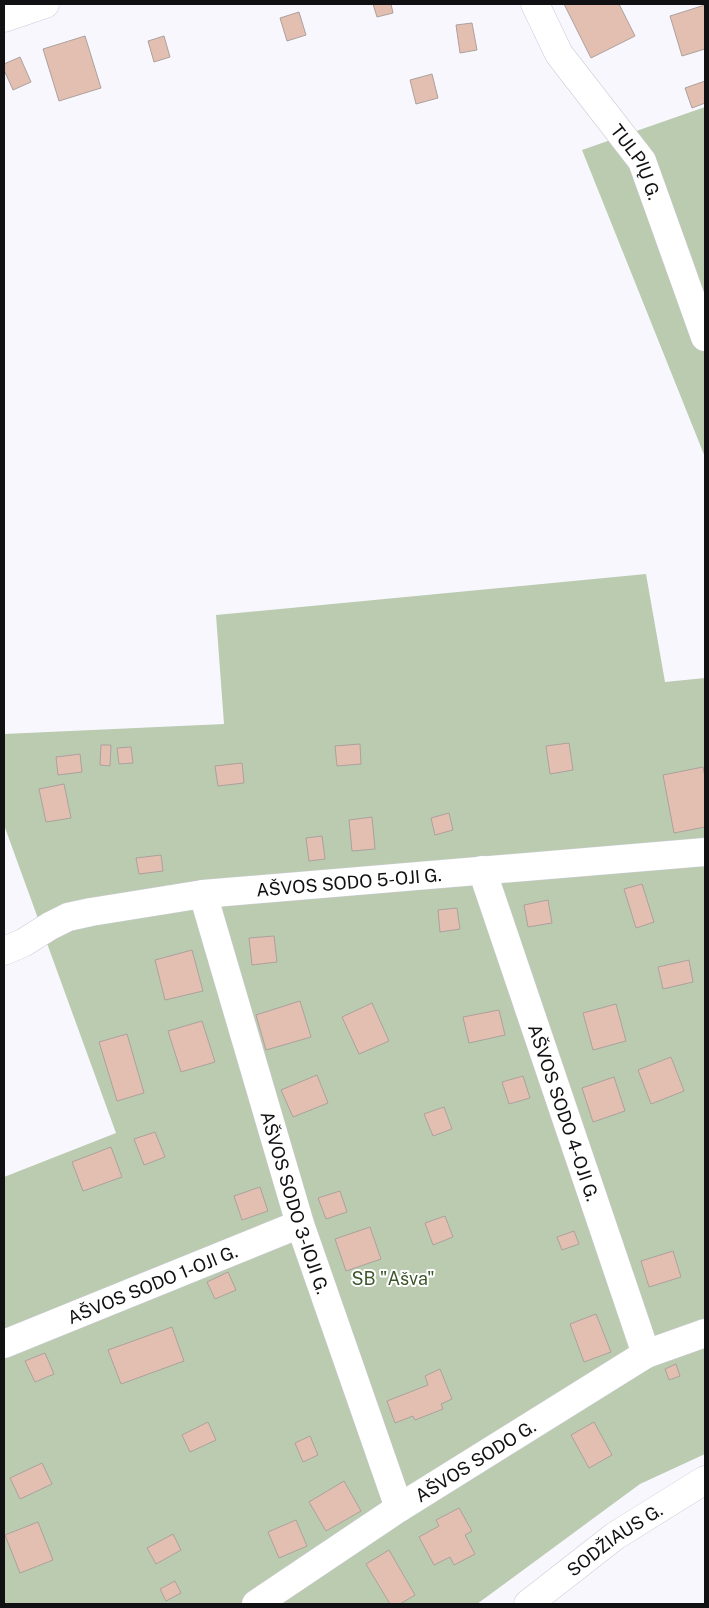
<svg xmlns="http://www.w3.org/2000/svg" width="709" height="1608" viewBox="0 0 709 1608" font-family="'Public Sans',sans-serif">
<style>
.green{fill:#bacbb0}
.building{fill:#e3bfb1;stroke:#aca19d}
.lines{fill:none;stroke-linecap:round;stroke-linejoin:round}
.minor-casing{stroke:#cccbd5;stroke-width:29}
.minor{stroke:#fff;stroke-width:28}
.labels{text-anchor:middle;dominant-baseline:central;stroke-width:4;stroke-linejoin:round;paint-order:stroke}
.street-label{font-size:18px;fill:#111114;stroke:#fff}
.park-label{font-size:18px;fill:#3c5529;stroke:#fff}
</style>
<rect width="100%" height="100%" fill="#f8f7fe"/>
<path class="green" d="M705 107V457L582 150Z
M646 574 665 682 705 678V1454L640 1484 477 1604H4V1177L116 1133 4 825V734L224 724 216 615Z"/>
<path class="building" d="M373 4H391L393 13 377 17Z
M564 4H619L635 36 591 58Z
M705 5V49L682 56 670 16Z
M299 12 306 35 287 41 280 18Z
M472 23 477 50 460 53 456 25Z
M85 36 101 88 59 101 43 49Z
M164 36 170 57 154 62 148 41Z
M20 57 31 82 13 90 4 70V64Z
M432 74 438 98 416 104 410 80Z
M705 81V103L692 108 685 88Z
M569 743 573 770 550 774 546 746Z
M360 744 361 764 337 766 335 746Z
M101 745H111L110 766 100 765Z
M131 747 133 763 119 764 117 748Z
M80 754 82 772 58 775 56 757Z
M242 763 244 783 218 786 215 766Z
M703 767 705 777V827L674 833 663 775Z
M64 784 71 818 46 822 39 789Z
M449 813 453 830 435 835 431 818Z
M372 817 375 849 352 851 349 820Z
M322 836 325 859 309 861 306 838Z
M161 855 163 871 139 874 136 858Z
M642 884 654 922 636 928 624 889Z
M548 900 552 923 528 927 524 905Z
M457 908 460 929 440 932 438 910Z
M274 936 277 962 252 965 249 938Z
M192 950 203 991 165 1000 155 960Z
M689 960 693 982 663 989 658 967Z
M300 1001 311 1037 266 1050 256 1015Z
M372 1003 389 1041 359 1054 342 1017Z
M616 1004 626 1041 593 1050 583 1013Z
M499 1010 505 1035 469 1043 463 1017Z
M202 1021 215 1062 181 1072 168 1031Z
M127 1034 144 1093 117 1101 99 1042Z
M671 1057 684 1091 651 1104 638 1070Z
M317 1075 328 1103 293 1117 281 1090Z
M523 1076 530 1098 509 1104 502 1082Z
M614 1077 625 1111 593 1122 582 1088Z
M444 1107 452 1129 433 1136 424 1114Z
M155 1132 165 1157 144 1165 134 1139Z
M111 1147 122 1177 83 1191 72 1162Z
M260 1187 268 1211 242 1220 234 1196Z
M340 1191 347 1212 326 1219 318 1198Z
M445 1216 453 1237 433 1245 425 1223Z
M370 1227 381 1259 346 1271 335 1239Z
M574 1231 579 1244 562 1250 557 1237Z
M673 1251 681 1277 649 1287 641 1261Z
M228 1272 236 1290 215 1299 207 1282Z
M596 1314 611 1352 584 1362 570 1324Z
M172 1327 184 1361 121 1384 108 1350Z
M45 1353 54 1374 35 1382 25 1361Z
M676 1364 680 1376 669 1380 665 1369Z
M440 1369 452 1399 441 1404 443 1409 415 1420 413 1416 395 1423 387 1401 428 1385 425 1376Z
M208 1422 216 1440 190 1452 182 1435Z
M594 1422 612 1455 589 1468 571 1435Z
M310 1436 318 1455 303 1462 295 1443Z
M42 1463 52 1484 20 1499 10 1478Z
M344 1481 361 1511 326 1531 309 1502Z
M459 1508 472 1531 465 1535 475 1554 454 1565 450 1557 434 1565 419 1537 439 1526 436 1520Z
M296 1520 307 1546 279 1558 268 1532Z
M38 1522 53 1560 20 1573 5 1535Z
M173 1534 181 1550 156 1564 147 1548Z
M389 1550 415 1595 400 1604H390L366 1564Z
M175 1581 181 1593 166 1601 160 1589Z"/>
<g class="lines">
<defs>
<g id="minor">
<path id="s1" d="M535 4 559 54 642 161 705 337"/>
<path d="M4 18 45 4"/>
<path id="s2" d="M482 870 646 1354"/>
<path id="s3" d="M203 894 300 1224 399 1508"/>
<path id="s4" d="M4 951 23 943 50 926 68 917 91 912 203 894 705 852"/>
<path id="s5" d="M4 1344 300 1224"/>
<path id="s6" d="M256 1604 399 1508 646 1354 705 1333"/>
<path id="s7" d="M528 1604 615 1536 705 1480"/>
</g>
</defs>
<use href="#minor" class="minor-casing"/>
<use href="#minor" class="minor"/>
</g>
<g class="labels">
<g class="street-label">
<text stroke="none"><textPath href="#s1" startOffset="189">TULPIŲ G.</textPath></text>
<text stroke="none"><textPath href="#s4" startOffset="356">AŠVOS SODO 5-OJI G.</textPath></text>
<text stroke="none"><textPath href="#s2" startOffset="256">AŠVOS SODO 4-OJI G.</textPath></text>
<text stroke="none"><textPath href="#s3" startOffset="322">AŠVOS SODO 3-IOJI G.</textPath></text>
<text stroke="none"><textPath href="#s5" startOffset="160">AŠVOS SODO 1-OJI G.</textPath></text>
<text stroke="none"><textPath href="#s6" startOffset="262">AŠVOS SODO G.</textPath></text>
<text stroke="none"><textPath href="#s7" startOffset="108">SODŽIAUS G.</textPath></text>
</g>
<g class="park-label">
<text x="393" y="1278">SB "Ašva"</text>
</g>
</g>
<rect width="709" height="1608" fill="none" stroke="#111114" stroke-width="10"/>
</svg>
